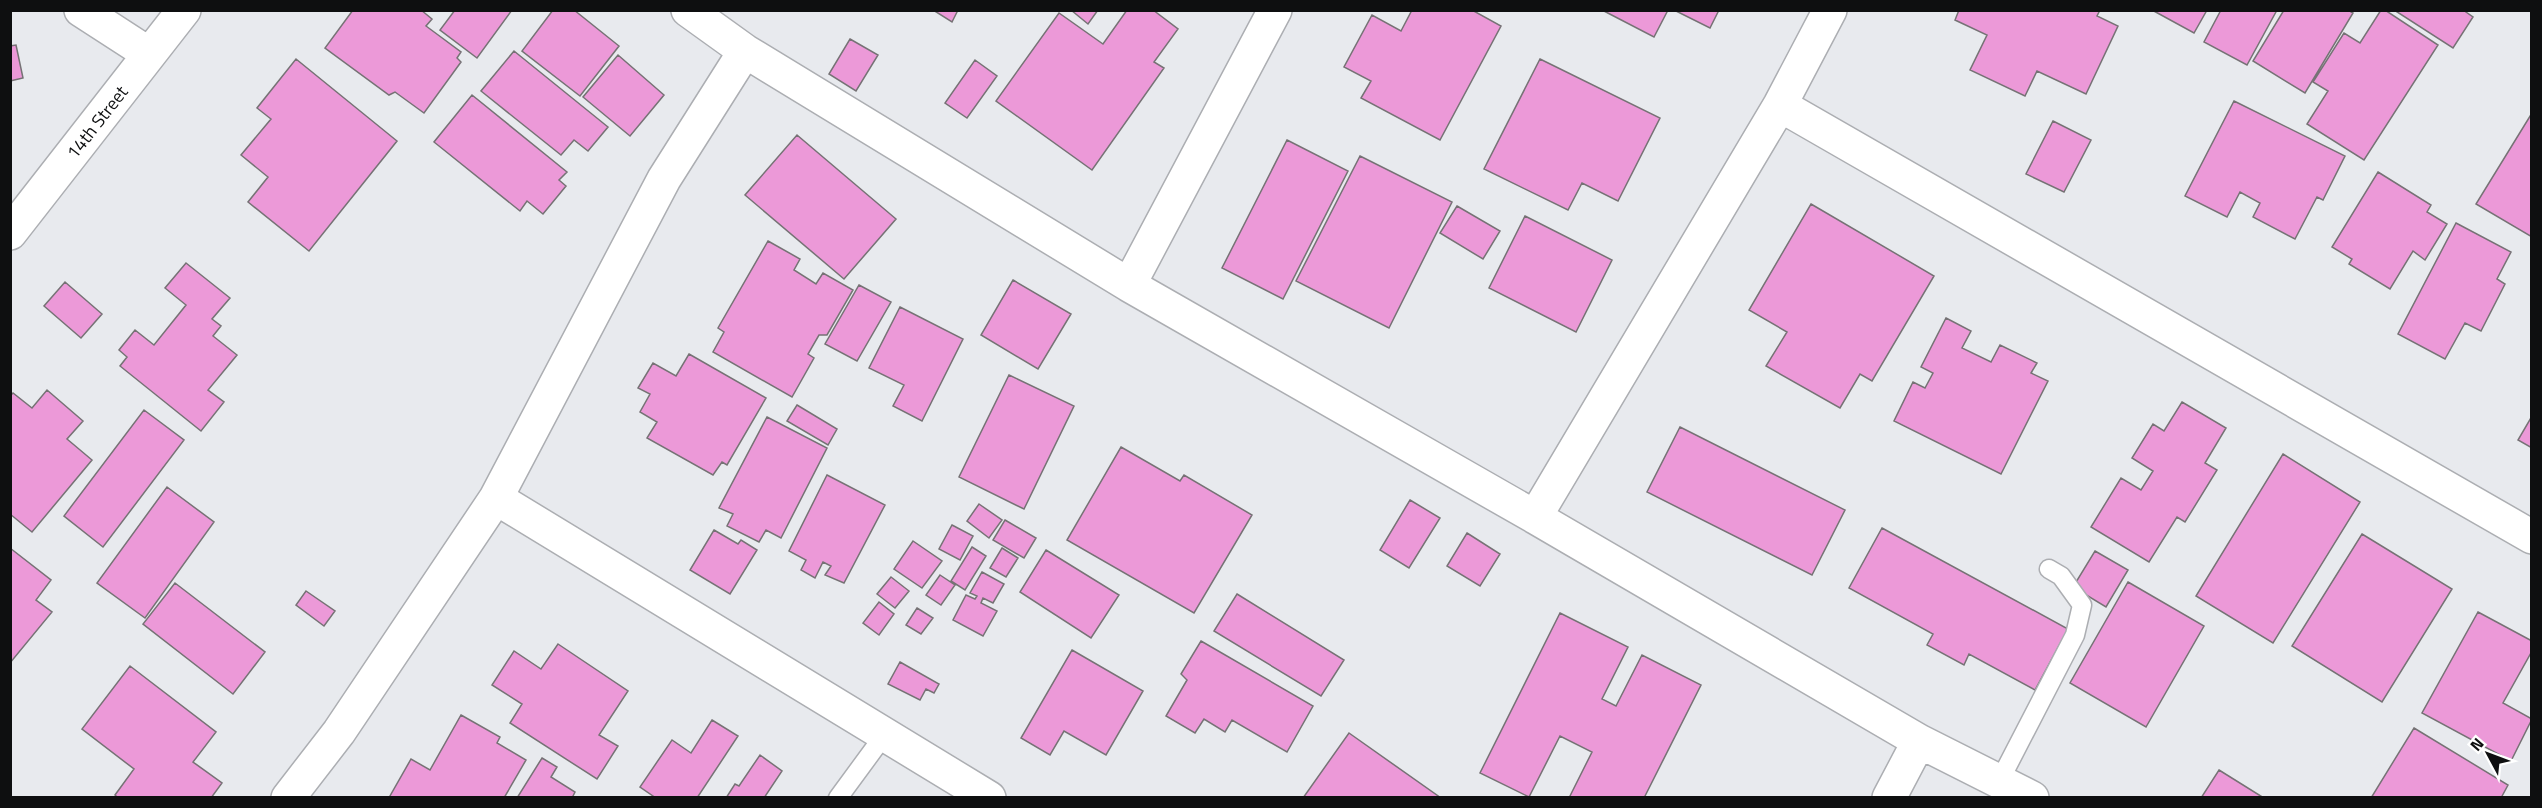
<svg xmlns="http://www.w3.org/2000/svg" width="2542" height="808" viewBox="0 0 2542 808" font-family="'Titillium Web',sans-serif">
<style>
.building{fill:#ec99d8;stroke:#767275;stroke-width:1.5}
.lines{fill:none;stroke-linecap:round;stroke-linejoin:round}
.service-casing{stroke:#acaeb2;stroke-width:21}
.minor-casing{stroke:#acaeb2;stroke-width:36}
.service{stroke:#fff;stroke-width:18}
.minor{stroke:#fff;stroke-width:33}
.labels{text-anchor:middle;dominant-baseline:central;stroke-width:5;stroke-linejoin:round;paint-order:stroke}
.street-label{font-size:18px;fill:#0e0f10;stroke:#fff}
</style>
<rect width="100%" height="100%" fill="#e8eaee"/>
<path class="building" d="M353 10H421L432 19 426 26 461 52 457 58 461 62 424 113 395 92 389 95 325 48Z
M455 10H512L477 58 440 30Z
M553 10H574L619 46 580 96 522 51Z
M933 10H958L952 22Z
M1071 10H1098L1088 24Z
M1127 10H1153L1178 29 1154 62 1164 68 1092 170 996 101 1059 13 1103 44Z
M1412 10H1472L1501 26 1440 140 1361 98 1371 81 1344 67 1372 15 1401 31Z
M1602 10H1668L1654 37Z
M1674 10H1719L1710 28Z
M1959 10H2100L2097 16 2118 26 2086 94 2037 71 2025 96 1970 70 1987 35 1955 20Z
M2152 10H2207L2194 33Z
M2221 10H2277L2247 65 2204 42Z
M2284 10H2348L2353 13 2305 93 2253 61Z
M2381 10H2385L2438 45 2364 160 2307 124 2328 91 2313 82 2344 33 2360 43Z
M2394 10H2463L2473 17 2453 48Z
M850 39 878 55 856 91 829 74Z
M16 45 23 78 10 81V46Z
M514 51 608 127 588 151 574 140 561 155 481 91Z
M618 55 664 95 630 136 583 97Z
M296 59 397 141 309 251 248 202 268 177 241 155 271 119 257 108Z
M1540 59 1660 118 1618 201 1582 183 1568 210 1484 169Z
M975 60 997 76 967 118 945 103Z
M472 95 567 172 559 180 566 186 543 214 527 201 520 211 434 142Z
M2234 101 2345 156 2323 200 2317 197 2295 239 2253 217 2260 203 2240 192 2227 217 2185 196Z
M2532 113V237L2476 204Z
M2053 121 2091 140 2064 192 2026 174Z
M797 135 896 219 844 279 745 195Z
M1287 140 1348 171 1283 299 1222 268Z
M1360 156 1452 202 1389 328 1296 281Z
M2378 172 2431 205 2427 212 2447 224 2425 260 2413 251 2390 289 2349 264 2352 259 2332 247Z
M1811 204 1934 276 1872 381 1860 374 1840 408 1766 366 1787 332 1749 310Z
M1457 206 1500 231 1483 259 1440 233Z
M1525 216 1612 260 1576 332 1489 288Z
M2456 223 2511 252 2497 279 2505 284 2481 331 2465 323 2445 359 2398 334Z
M768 241 800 259 794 270 816 284 823 273 853 290 827 335H819L808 354 814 358 792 397 713 352 724 332 718 328Z
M186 263 230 298 212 319 221 326 213 336 237 355 208 390 224 402 201 431 120 366 127 357 119 350 135 330 154 345 186 305 165 288Z
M1013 280 1071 314 1038 369 981 335Z
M65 282 102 314 81 338 44 306Z
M859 285 891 302 857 361 825 344Z
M900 307 963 339 922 421 893 406 904 385 869 368Z
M1946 318 1971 331 1962 348 1991 362 2000 345 2037 363 2031 373 2048 381 2001 474 1894 421 1913 382 1925 388 1933 373 1921 367Z
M689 354 766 398 727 465 722 462 713 475 647 438 657 422 640 412 650 394 638 388 653 363 676 376Z
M1009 375 1074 406 1024 509 959 477Z
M47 390 83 421 67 439 92 460 32 532 10 514V396L13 393 32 408Z
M2182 402 2226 428 2205 463 2217 470 2185 522 2177 517 2149 562 2091 527 2121 478 2141 490 2153 471 2132 458 2153 424 2164 431Z
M797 405 837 429 828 445 787 421Z
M144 410 184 440 103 547 64 516Z
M2532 416V448L2518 440Z
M767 417 827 448 781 538 766 530 759 542 727 526 733 514 719 508Z
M1680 427 1845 510 1812 575 1647 492Z
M1121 447 1180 481 1184 475 1252 515 1194 613 1067 540Z
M2283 454 2360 502 2273 643 2196 596Z
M827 475 885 505 844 583 825 575 831 566 823 562 815 578 801 570 806 560 789 551Z
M167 487 214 522 145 618 97 583Z
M1410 500 1440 518 1409 568 1380 550Z
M979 504 1002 520 989 538 967 521Z
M1005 520 1036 538 1024 558 993 540Z
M952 525 973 536 960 560 939 549Z
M1882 528 2068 629 2035 690 1969 654 1964 665 1927 645 1933 634 1849 588Z
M714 530 738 544 741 540 757 550 730 594 690 570Z
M1467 533 1500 554 1480 586 1447 566Z
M2362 534 2452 589 2382 702 2292 646Z
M913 541 942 561 922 588 894 569Z
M972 547 986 556 965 590 951 581Z
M10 548 51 580 36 600 52 612 10 663Z
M1002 548 1018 558 1006 577 990 568Z
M1046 550 1119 595 1091 638 1020 592Z
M2095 551 2128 570 2106 607 2073 587Z
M982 572 1004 584 993 603 983 598 981 603 997 611 983 636 953 620 966 595 975 599 977 596 970 593Z
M940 575 955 585 941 605 926 595Z
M891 577 909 591 895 608 877 594Z
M2128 582 2204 626 2146 727 2070 683Z
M175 583 265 652 233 694 143 624Z
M306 591 335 611 324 626 296 605Z
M1237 594 1344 660 1321 696 1214 631Z
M879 602 894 614 879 635 863 623Z
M917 608 933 618 921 634 906 625Z
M2478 612 2532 641V651L2503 703 2532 719 2511 761 2422 713Z
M1560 613 1628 647 1602 699 1616 706 1642 655 1701 685 1644 798H1569L1592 752 1560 736 1529 797 1480 773Z
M1201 641 1313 706 1287 752 1232 720 1225 732 1204 719 1195 733 1166 716 1187 680 1181 674Z
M558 644 628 691 599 735 618 746 597 779 510 723 522 704 492 685 514 651 541 669Z
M1072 650 1143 691 1106 755 1064 731 1050 755 1021 738Z
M900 662 939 684 934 693 926 689 920 700 888 684Z
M130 666 216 732 193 762 222 783 211 798H118L115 795 134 769 82 729Z
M461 715 500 737 497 743 526 760 504 798H394L390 796 411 759 430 770Z
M712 720 738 736 697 798H656L640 787 672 740 691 753Z
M2414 728 2508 785 2501 798H2371Z
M1349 733 1441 798H1303Z
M760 755 782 771 764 798H726L735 784 739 786Z
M542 758 557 767 551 777 575 792 572 798H517Z
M2219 770 2264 798H2201Z"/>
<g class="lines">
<defs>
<path id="service" d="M2000 780 2075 635 2082 605 2061 576 2049 569
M838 798 885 734"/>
<path id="minor" d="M81 10 149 54
M688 10 745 51 1129 285 1535 517 1919 741 2032 798
M1780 105 2532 537
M10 233 184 10
M1129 285 1275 10
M496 498 989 798
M1535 517 1780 105 1830 10
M288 798 339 732 496 498 664 179 745 51
M1889 798 1919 741"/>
</defs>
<use href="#service" class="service-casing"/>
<use href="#minor" class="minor-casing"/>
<use href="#service" class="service"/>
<use href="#minor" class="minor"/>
</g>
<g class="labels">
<g class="street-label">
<text transform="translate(97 122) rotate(-52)">14th Street</text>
</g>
</g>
<rect width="2542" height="808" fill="none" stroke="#0e0f10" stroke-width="24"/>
<g transform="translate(2488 754) rotate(311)" stroke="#ffffff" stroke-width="4.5" paint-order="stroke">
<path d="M0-4.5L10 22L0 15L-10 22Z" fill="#0e0f10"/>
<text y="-9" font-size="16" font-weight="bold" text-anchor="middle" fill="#0e0f10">N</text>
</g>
</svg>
